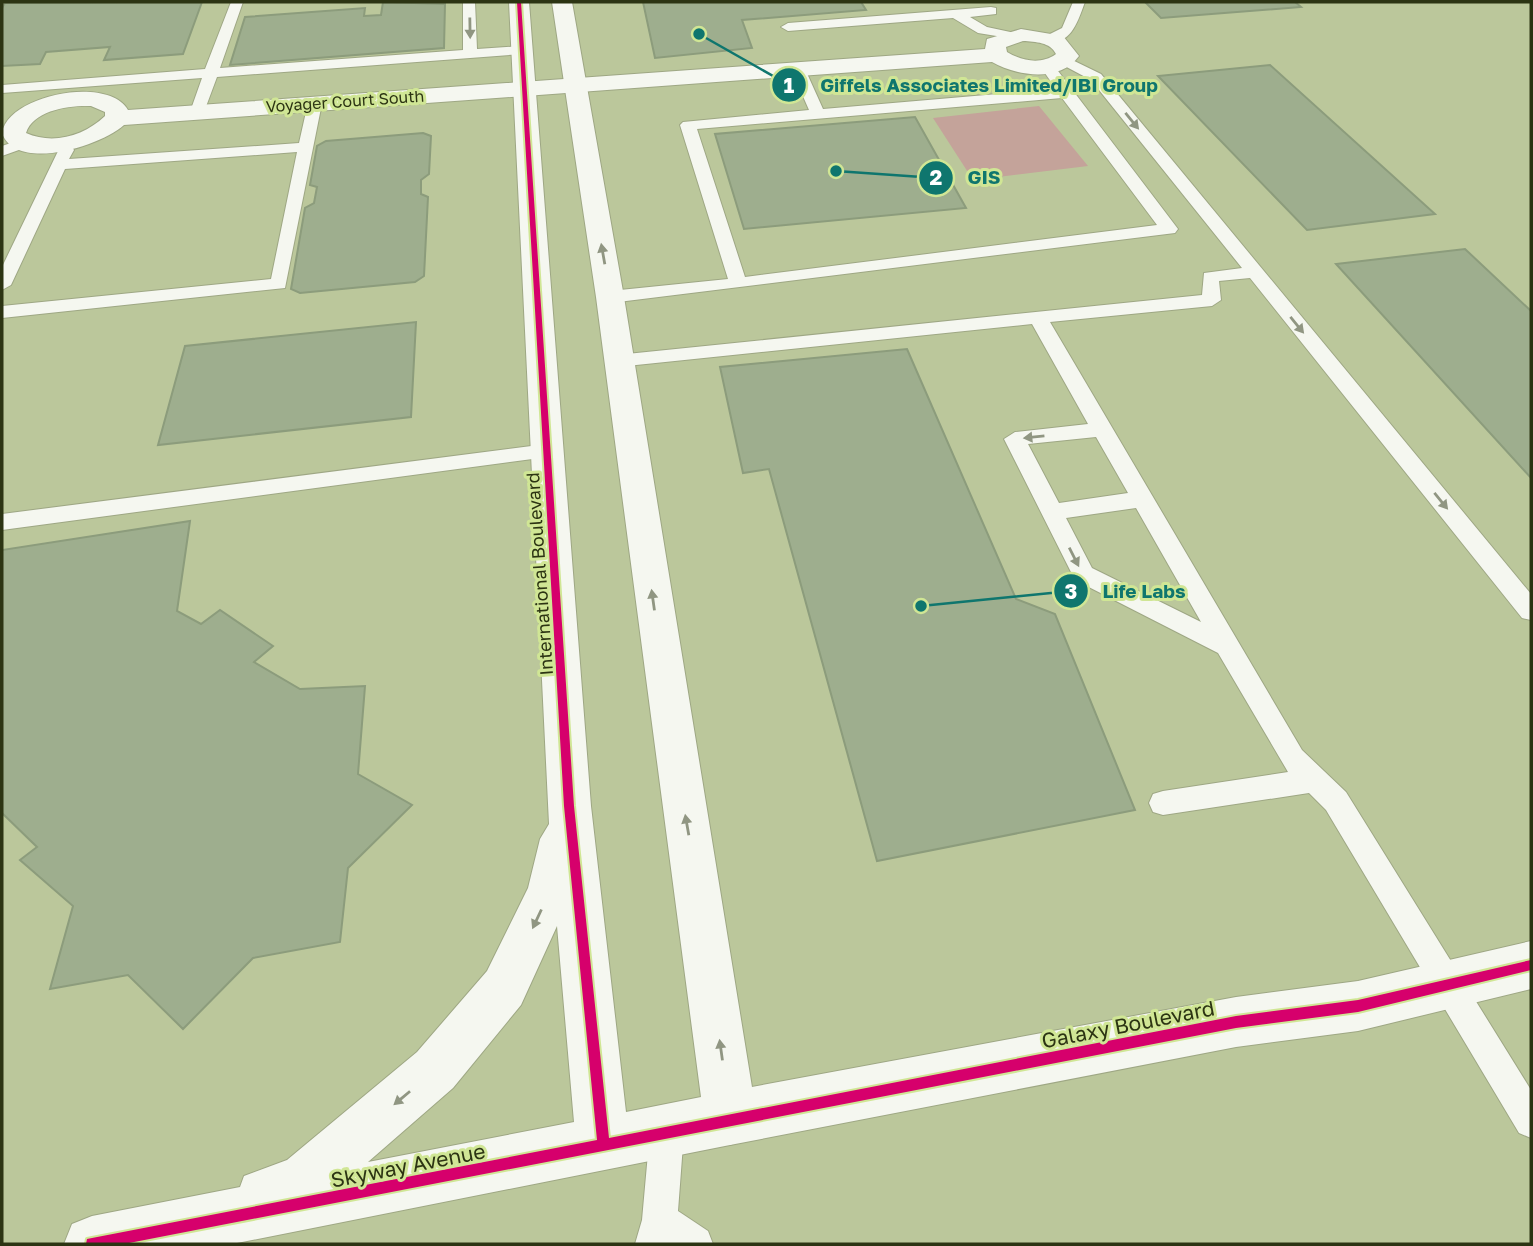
<svg xmlns="http://www.w3.org/2000/svg" width="1533" height="1246" viewBox="0 0 1533 1246" font-family="'Golos Text',sans-serif">
<style>
.green{fill:#c4a39a}
.building{fill:#9eae8e;stroke:#8c9c7c;stroke-width:2}
.lines{fill:none;stroke-linecap:round;stroke-linejoin:round}
.lane-casing{stroke:#9ea784;stroke-width:2}
.street-casing{stroke:#9ea784;stroke-width:2}
.secondary-casing{stroke:#9ea784;stroke-width:2}
.lane{fill:#f5f7f0;fill-rule:evenodd}
.street{fill:#f5f7f0;fill-rule:evenodd}
.secondary{fill:#f5f7f0;fill-rule:evenodd}
.cycleway-casing{stroke:#d0e695;stroke-width:4}
.cycleway{fill:#d6006c;fill-rule:evenodd}
.oneway{fill:#909682}
.labels{text-anchor:middle;dominant-baseline:central;stroke-width:6;stroke-linejoin:round;paint-order:stroke}
.far-street-label{font-size:16px;fill:#2c3413;stroke:#d0e695}
.street-label{font-size:18px;fill:#2c3413;stroke:#d0e695}
.near-street-label{font-size:21px;fill:#2c3413;stroke:#d0e695}
.leader{fill:none;stroke:#0f766e;stroke-width:2.5}
.callout-dot{fill:#0f766e;stroke:#d0e695;stroke-width:2.5}
.mark-label{font-size:21px;text-anchor:middle;font-weight:bold;fill:#fff}
.callout-label{font-size:19px;text-anchor:middle;font-weight:bold;fill:#0f766e;stroke:#d0e695;stroke-width:6;stroke-linejoin:round;paint-order:stroke}
</style>
<rect width="100%" height="100%" fill="#bbc79b"/>
<path class="green" d="M1039 106 1088 166 973 180 933 118Z"/>
<path class="building" d="M202 2 183 54 104 60 110 47 46 52 40 64 2 66V8L5 3Z
M383 2 445 4 444 48 230 65 245 17 365 8 364 16 381 15Z
M643 2H861L866 10 742 20 752 48 655 58Z
M1145 2H1295L1301 7 1161 18Z
M1270 65 1435 214 1307 230 1158 76Z
M915 117 966 208 744 229 715 134Z
M423 133 431 136 429 174 421 180V194L428 197 424 276 415 282 300 293 291 289 305 208 314 203 317 187 310 185 317 146 326 141Z
M1465 249 1531 311V478L1336 264Z
M416 322 411 417 158 445 185 346Z
M907 349 1016 599 1055 614 1135 810 877 861 769 469 743 473 720 367Z
M190 521 177 611 201 624 220 610 273 646 254 662 300 689 365 686 358 774 412 805 348 868 340 942 253 958 183 1029 128 975 50 989 73 906 20 860 37 847 2 813V550Z"/>
<g class="lines">
<defs>
<path id="lane" d="M231 2H243L220 68 463 50V2H475L477 49 522 46 529 50 522 54 217 77 204 112 197 116 190 112 202 78 2 93V85L205 69Z
M1073 2H1085C1078 21 1071 46 1046 42V36L1062 28Z
M991 7 996 8V14L970 17 987 27 1015 33V39L978 33 953 18 788 31 781 27 788 23Z
M1064 56 1101 74 1531 594V620L1522 618 1250 278 1219 281 1221 300 1212 306 1050 322 1302 750 1346 792 1531 1090V1138L1519 1133 1326 810 1309 793 1163 815 1153 812 1149 803 1153 794 1163 791 1288 772 1218 653 1075 580 1004 439 1015 432 1088 424 1032 324 617 367 607 361 617 355 1202 295 1204 273 1242 268 1091 80 1059 63V57ZM1096 437 1128 493 1059 503 1028 444ZM1136 508 1201 622 1092 568 1066 518Z
M1047 62 1052 63 1175 225 1178 229 1175 233 610 303 601 297 610 291 728 279 680 125 683 122 809 110 791 69 798 65 805 69 823 109 1056 89 1040 66ZM1062 98 1157 225 745 277 697 129Z
M315 99 322 103 285 288 2 318V306L271 279 297 152 65 169 11 285 2 290V267L60 147H72L74 150 69 159 299 143 308 103Z
M25 138 33 143 30 146 2 156V146Z
M547 444 555 446 558 451 555 456 2 530V514Z
M667 1114 679 1119 684 1131 678 1211 708 1231 713 1244H635L642 1220 650 1131 655 1119Z"/>
<path id="street" d="M1021 29 1063 36 1079 56C1060 83 1016 76 992 62L124 125C101 146 16 173 2 133 8 95 108 75 128 110L985 49 987 39ZM1023 41C1036 42 1050 42 1056 54 1041 65 1022 61 1007 52L1006 47ZM91 106 105 112V116C84 136 53 145 26 133 33 110 70 105 91 106Z
M1531 941V989L1358 1031 1236 1047 730 1145 711 1137 703 1118 711 1099 730 1091 1236 997 1358 981Z"/>
<path id="secondary" d="M509 2H529L591 806 626 1112 701 1097 596 297 552 2H572L624 297 757 1118 749 1137 730 1145 232 1244H64L72 1224 92 1216 240 1187 244 1176 287 1160 417 1052 487 971 528 888 540 839 549 824ZM557 926 574 1122 368 1162 453 1088 521 1005Z"/>
</defs>
<use href="#lane" class="lane-casing"/>
<use href="#street" class="street-casing"/>
<use href="#secondary" class="secondary-casing"/>
<use href="#lane" class="lane"/>
<use href="#street" class="street"/>
<use href="#secondary" class="secondary"/>
<defs>
<path id="cycleway" d="M517 2H521L574 806 609 1138 1236 1016 1358 1000 1531 960V970L1358 1012 1236 1028 124 1244H86L87 1239 92 1238 597 1140 564 806Z"/>
</defs>
<use href="#cycleway" class="cycleway-casing"/>
<use href="#cycleway" class="cycleway"/>
</g>
<defs><path id="oneway-solid" d="M-6-.8H1V-3.2L6.5 0L1 3.2V.8H-6Z" transform="scale(1.75)"/></defs>
<g class="oneway">
<use href="#oneway-solid" transform="translate(470 28) rotate(89)"/>
<use href="#oneway-solid" transform="translate(1132 121) rotate(51)"/>
<use href="#oneway-solid" transform="translate(603 254) rotate(-100)"/>
<use href="#oneway-solid" transform="translate(1297 325) rotate(51)"/>
<use href="#oneway-solid" transform="translate(1034 437) rotate(174)"/>
<use href="#oneway-solid" transform="translate(1441 501) rotate(51)"/>
<use href="#oneway-solid" transform="translate(1074 557) rotate(63)"/>
<use href="#oneway-solid" transform="translate(653 600) rotate(-98)"/>
<use href="#oneway-solid" transform="translate(687 825) rotate(-100)"/>
<use href="#oneway-solid" transform="translate(537 919) rotate(115)"/>
<use href="#oneway-solid" transform="translate(721 1050) rotate(-98)"/>
<use href="#oneway-solid" transform="translate(402 1098) rotate(140)"/>
</g>
<g class="labels">
<g class="far-street-label">
<text transform="translate(345 101) rotate(-4)">Voyager Court South</text>
</g>
<g class="street-label">
<text transform="translate(539 574) rotate(-94)">International Boulevard</text>
</g>
<g class="near-street-label">
<text transform="translate(1128 1024) rotate(-11)">Galaxy Boulevard</text>
<text transform="translate(408 1165) rotate(-11)">Skyway Avenue</text>
</g>
</g>
<path class="leader" d="M699 34L789 85M836 171L936 178M921 606L1071 591"/>
<g class="callout-dot">
<circle cx="699" cy="34" r="7"/>
<circle cx="836" cy="171" r="7"/>
<circle cx="921" cy="606" r="7"/>
<circle cx="789" cy="85" r="18"/>
<circle cx="936" cy="178" r="18"/>
<circle cx="1071" cy="591" r="18"/>
</g>
<g class="mark-label">
<text x="789" y="93">1</text>
<text x="936" y="185">2</text>
<text x="1071" y="599">3</text>
</g>
<g class="callout-label">
<text x="989" y="92">Giffels Associates Limited/IBI Group</text>
<text x="984" y="184">GIS</text>
<text x="1144" y="598">Life Labs</text>
</g>
<rect width="1533" height="1246" fill="none" stroke="#2c3413" stroke-width="7"/>
</svg>
